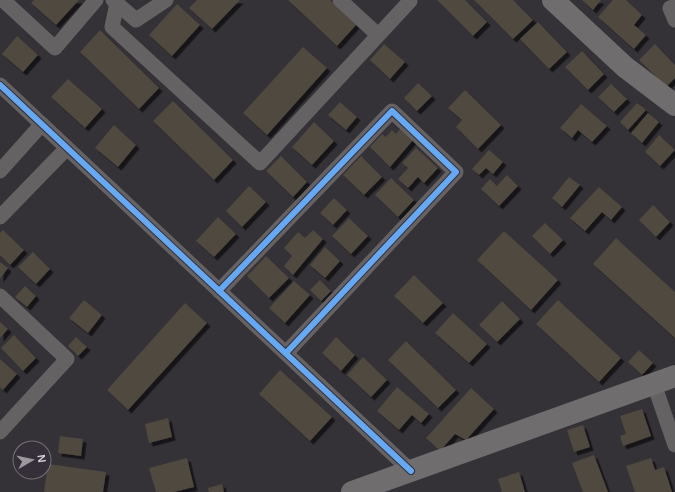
<svg xmlns="http://www.w3.org/2000/svg" width="675" height="492" viewBox="0 0 675 492" font-family="Arial,sans-serif">
<style>
.building{fill:#504840;filter:url(#shadow)}
.lines{fill:none;stroke-linecap:round;stroke-linejoin:round}
.street{stroke:#656263;stroke-width:15}
.secondary{stroke:#706d6e;stroke-width:22}
.cycleway-casing{stroke:#352f39;stroke-width:8}
.cycleway{stroke:#66a8f1;stroke-width:6}
</style>
<defs>
<filter id="shadow"><feDropShadow dx="3.5" dy="3.5" stdDeviation="0" flood-color="#0009"/></filter>
</defs>
<rect width="100%" height="100%" fill="#343137"/>
<path class="building" d="M34 0H79L56 25 31 3Z
M197 0H240L212 29 189 8Z
M288 0H330L356 25 337 46Z
M437 0H465L487 22 473 36Z
M474 0H513L533 20 513 39Z
M582 0H601L593 10Z
M613 0H626L642 15 634 25 646 35 634 49 598 17Z
M177 4 200 25 172 56 149 35Z
M538 22 567 52 549 69 520 39Z
M100 30 159 88 139 109 80 52Z
M17 36 38 55 23 72 2 54Z
M384 44 405 62 390 79 370 60Z
M655 44 675 65V78L666 87 639 60Z
M303 47 327 68 267 135 243 113Z
M582 51 604 74 588 90 565 67Z
M68 79 102 109 85 128 51 97Z
M418 83 432 96 417 111 404 98Z
M611 84 627 99 614 112 598 97Z
M465 90 501 125 478 149 456 127 462 120 448 108Z
M173 101 233 160 214 180 153 121Z
M340 102 357 117 346 130 328 115Z
M637 103 646 110 628 130 620 122Z
M581 104 607 126 592 142 578 130 572 138 560 128Z
M648 113 659 122 642 143 631 133Z
M314 122 334 141 312 165 292 147Z
M114 125 136 145 118 167 95 148Z
M402 127 414 139 390 167 370 147 382 134 386 137 392 130 396 134Z
M659 135 675 150 660 166 645 152Z
M416 148 438 168 424 183 418 177 408 188 398 179 408 168 402 163Z
M489 150 503 162 493 174 486 168 479 175 472 169Z
M281 156 307 182 293 197 266 171Z
M361 156 382 177 364 195 343 175Z
M507 175 518 186 499 206 481 189 490 179 497 186Z
M569 177 580 185 562 207 552 198Z
M391 178 414 200 398 217 375 195Z
M249 186 266 202 242 227 226 211Z
M599 187 622 207 611 220 602 212 585 231 570 218Z
M334 198 347 210 333 225 320 213Z
M653 205 670 222 656 237 639 220Z
M218 217 236 234 214 257 196 241Z
M349 218 368 236 351 254 332 236Z
M545 223 563 240 550 254 532 236Z
M3 230 24 250 10 265 0 255V233Z
M313 230 323 239 293 275 284 266 292 256 284 248 298 232 305 238Z
M504 231 558 280 531 310 477 260Z
M616 238 675 292V338L593 264Z
M325 247 340 261 325 278 310 265Z
M33 252 50 269 36 284 18 267Z
M266 256 289 278 269 298 247 276Z
M0 262 8 268 0 279Z
M414 275 443 303 423 323 394 296Z
M320 280 331 291 321 301 310 290Z
M294 281 310 295 285 323 269 308Z
M25 286 36 296 27 307 15 297Z
M84 300 102 315 88 333 69 318Z
M558 300 621 358 599 382 536 324Z
M502 301 520 319 497 342 479 325Z
M185 303 207 323 128 410 107 390Z
M453 313 487 344 469 363 435 333Z
M0 322 8 329 0 338Z
M14 335 36 358 23 371 1 348Z
M76 337 87 347 78 356 68 346Z
M336 337 355 355 341 371 322 353Z
M406 341 456 390 438 408 388 360Z
M639 350 653 363 642 375 628 362Z
M363 357 387 380 371 397 347 375Z
M0 359 17 374 3 390 0 387Z
M280 370 332 417 310 441 259 394Z
M397 387 429 414 421 423 412 415 399 430 377 411Z
M471 388 494 409 466 440 455 434 440 451 426 438Z
M642 409 651 436 623 446 620 436 626 434 620 416Z
M168 418 172 437 149 443 145 424Z
M583 425 590 447 574 452 567 430Z
M60 436 83 439 81 456 58 453Z
M594 455 608 492H583L572 463Z
M187 458 194 487 174 492H156L149 468Z
M651 458 655 470 664 467 672 492H635L626 466Z
M48 464 106 472 103 492H44Z
M519 472 525 492H502L498 479Z
M222 484 224 492H209L208 488Z"/>
<g class="lines">
<path class="street" d="M3 0 55 48 96 0
M113 0 136 20 166 0
M340 0 378 35
M117 3 112 27 260 163 410 1
M675 6 670 8 675 20
M0 85 411 471
M0 171 42 124
M0 217 67 148
M219 291 392 111 456 172 286 353
M0 296 67 359 0 432
M654 384 675 445"/>
<path class="secondary" d="M553 0 625 67 675 105
M352 492 675 376"/>
<defs>
<path id="cycleway" d="M0 85 411 471
M219 291 392 111 456 172 286 353"/>
</defs>
<use href="#cycleway" class="cycleway-casing"/>
<use href="#cycleway" class="cycleway"/>
</g>
<g transform="translate(32 460) rotate(81)"><circle r="19" fill="#352f39" stroke="#756f78"/>
<path d="M0-3L7 15L0 10L-7 15Z" fill="#9d989f"/>
<text y="-6" font-size="11" font-weight="bold" text-anchor="middle" fill="#d5d0d7">N</text>
</g>
</svg>
